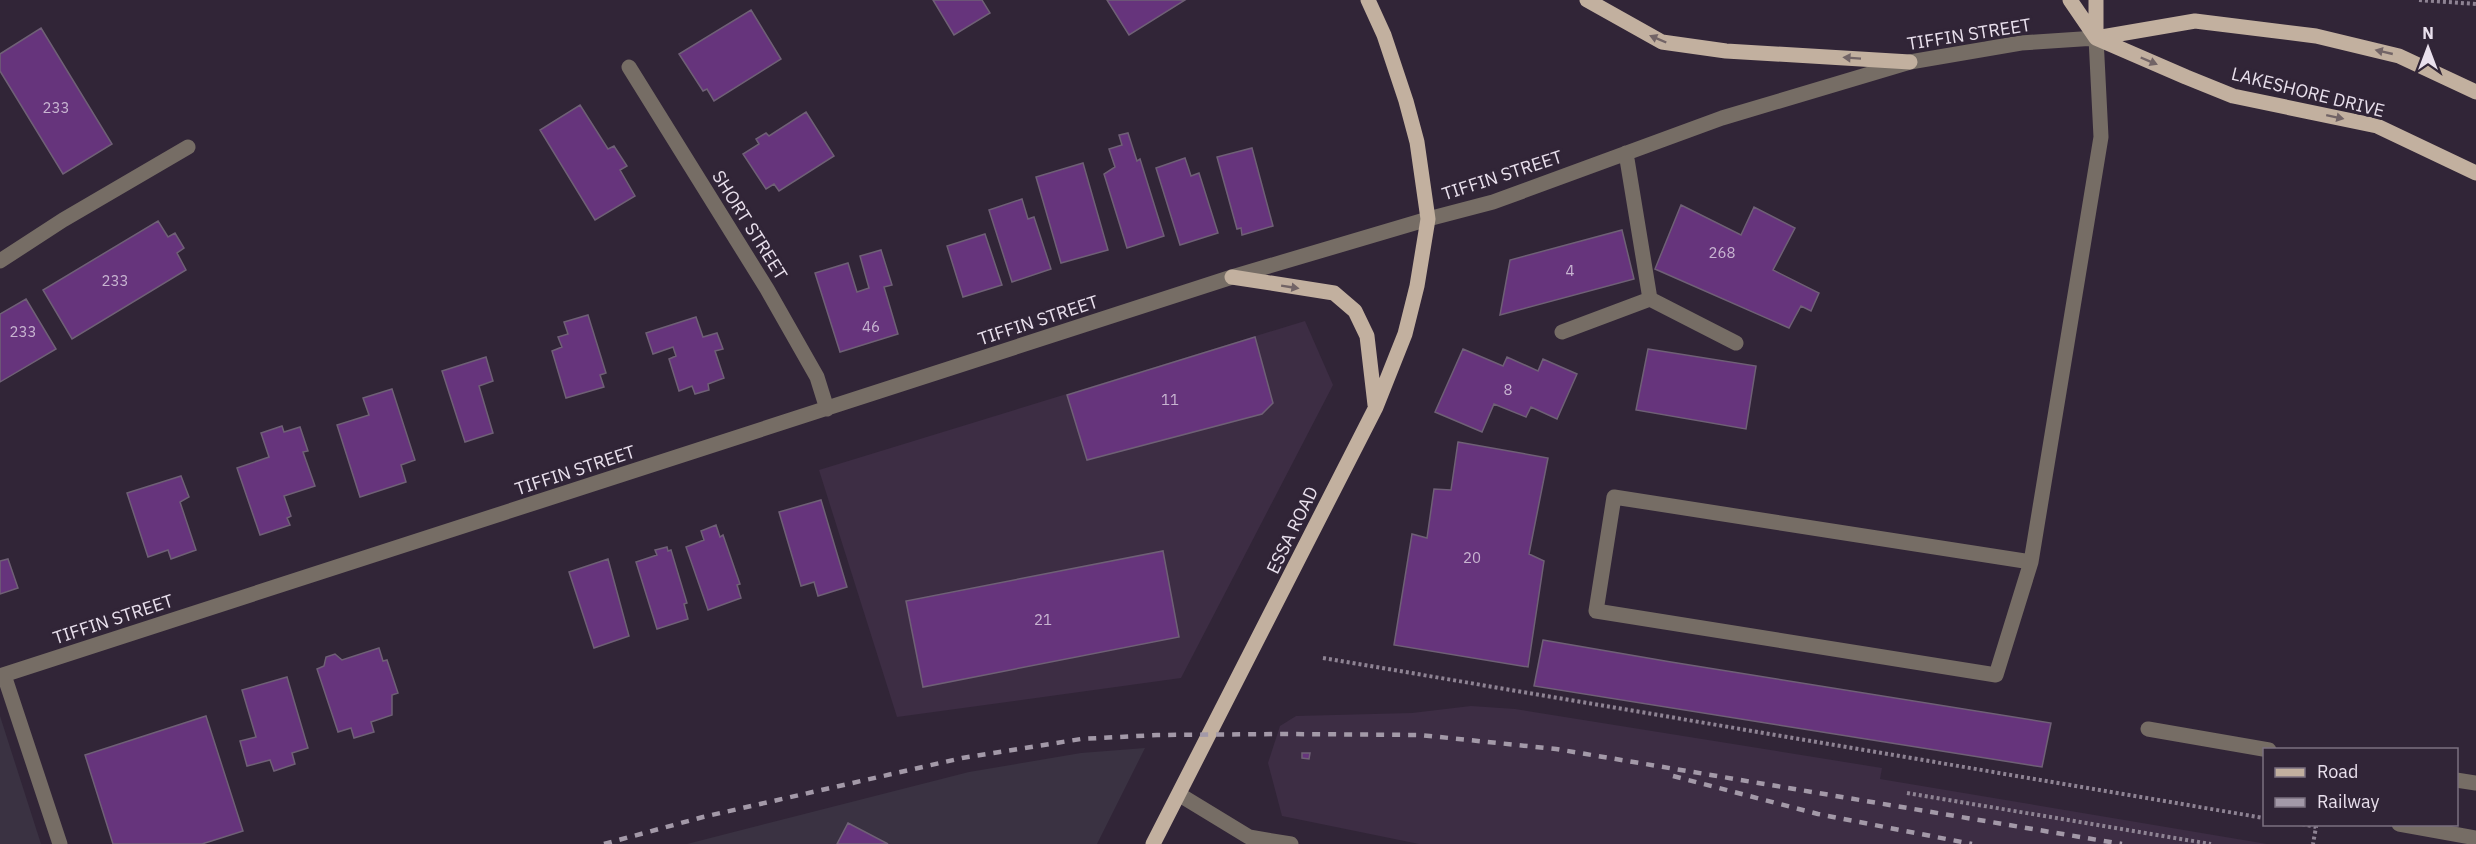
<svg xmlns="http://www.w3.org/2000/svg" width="2476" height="844" viewBox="0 0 2476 844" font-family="'IBM Plex Sans',sans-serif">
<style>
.built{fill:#3d2d44}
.industrial{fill:#3a3242}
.building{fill:#66347c;stroke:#6f6076;stroke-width:1.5}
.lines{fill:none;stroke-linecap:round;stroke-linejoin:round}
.path{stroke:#8e8393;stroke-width:4;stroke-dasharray:3 3;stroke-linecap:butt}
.minor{stroke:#766d65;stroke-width:15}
.major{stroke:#c2b09f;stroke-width:15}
.rail{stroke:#a399a8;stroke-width:4.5;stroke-dasharray:8 8;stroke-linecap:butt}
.oneway{fill:#726466}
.labels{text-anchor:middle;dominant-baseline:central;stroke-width:6;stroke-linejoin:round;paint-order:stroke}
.number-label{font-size:15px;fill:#c8b5d1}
.street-label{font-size:18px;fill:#e9e0ed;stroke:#312537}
</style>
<rect width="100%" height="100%" fill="#312537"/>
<path class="built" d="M1305 321 1333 385 1181 678 897 717 819 470Z
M1471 706 1515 709 1882 768 1880 779 2267 844H1419L1282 816 1268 763 1280 726 1296 716 1412 713Z"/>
<path class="industrial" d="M0 716 41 844H0Z
M1145 748 1097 844H687L969 772 1081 753Z"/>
<path class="building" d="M933 0H982L990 13 954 35Z
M1107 0H1185L1129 35Z
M751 10 781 59 714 101 707 89 703 91 679 54Z
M41 28 112 144 63 174 0 71V54Z
M580 105 608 149 614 146 627 166 620 170 635 196 595 220 540 130Z
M806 112 834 156 779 191 774 184 766 189 743 154 759 144 756 139 766 133 769 136Z
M1128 133 1137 161 1140 159 1164 236 1127 248 1104 174 1115 167 1109 149 1122 145 1119 135Z
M1252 148 1273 226 1242 235 1241 228 1237 229 1217 157Z
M1185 158 1191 176 1199 173 1218 233 1180 245 1156 168Z
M1083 163 1108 250 1061 263 1036 177Z
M1022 199 1028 219 1034 217 1051 269 1012 282 989 210Z
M1681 205 1741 235 1754 207 1795 228 1773 270 1819 293 1811 311 1801 306 1789 328 1655 269Z
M158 221 168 237 175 233 184 248 177 253 186 270 72 339 43 290Z
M1622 230 1634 279 1500 315 1510 260Z
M985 234 1002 285 963 297 947 246Z
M881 250 892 285 884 287 898 334 840 352 815 273 848 263 857 292 869 288 860 256Z
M26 299 56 349 0 382V314Z
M588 315 606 373 600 375 604 387 566 398 552 351 562 347 558 337 568 334 564 322Z
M696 317 703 337 717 333 723 349 715 351 724 378 708 384 709 390 695 394 692 386 679 391 669 359 676 356 673 347 653 354 646 333Z
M1255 337 1273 403 1262 414 1087 460 1067 395Z
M1463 349 1503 366 1507 357 1538 371 1543 359 1577 374 1557 419 1531 407 1526 417 1494 404 1482 432 1435 412Z
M1648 349 1756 366 1746 429 1636 410Z
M486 357 493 381 479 386 493 433 465 442 442 371Z
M392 389 415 460 401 465 406 482 360 497 337 425 369 415 363 398Z
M282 426 284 432 300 427 308 451 303 452 315 486 284 496 291 516 287 518 290 525 260 535 237 468 269 457 261 433Z
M1458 442 1548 458 1529 554 1544 561 1528 667 1394 645 1412 534 1427 538 1434 489 1451 490Z
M181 476 189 497 180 502 196 550 171 559 168 550 148 557 127 493Z
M821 500 847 587 818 596 814 582 801 586 779 512Z
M716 525 720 537 723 535 740 584 737 585 741 598 708 610 686 547 704 540 701 531Z
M667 547 668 551 671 550 687 603 684 604 688 619 657 629 636 562 657 555 655 550Z
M1163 551 1179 637 923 687 906 601Z
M8 559 18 588 0 594V561Z
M608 559 629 636 594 648 569 572Z
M1543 640 1671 662 2051 723 2042 767 1534 686Z
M379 648 383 661 387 660 398 693 392 695V715L371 722 374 732 354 738 351 728 338 732 317 669 324 666 326 657 335 654 342 660Z
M287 677 308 748 292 753 295 764 274 771 270 760 247 766 240 741 256 737 242 690Z
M206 716 243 831 202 844H113L85 755Z
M1302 753H1310L1309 759 1302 758Z
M848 823 888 844H837Z"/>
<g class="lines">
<path class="path" d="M2419 0 2476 4
M1323 658 2264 818
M1907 793 2211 844
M2302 824 2316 827 2313 844"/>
<path class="minor" d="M629 67 767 289 817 377 827 409
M0 261 63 220 188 147
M1650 299 1736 343
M1562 332 1650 299 1626 153
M4 675 60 844
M0 676 1232 277 1428 219 1493 202 1722 118 1910 62 2021 43 2096 38 2101 137 2031 562 1996 675 1596 611 1614 497 2031 562
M2148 729 2269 750
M2456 780 2476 783
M1180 795 1249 837 1291 844
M2399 824 2476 838"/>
<path class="major" d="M1587 0 1662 42 1726 51 1910 62
M2070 0 2096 38 2186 77 2233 96 2377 126 2476 173
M2096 38 2195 21 2316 36 2399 56 2476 92
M2096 38V0
M1232 277 1334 293 1355 311 1367 336 1375 405
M1153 844 1376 407 1405 334 1417 286 1428 219 1417 142 1406 101 1384 35 1368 0"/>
<path class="rail" d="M1673 776 1818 814 1972 844
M604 844 703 817 962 758 1081 739 1157 735 1287 734 1420 735 1556 749 2122 844"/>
</g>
<defs><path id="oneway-solid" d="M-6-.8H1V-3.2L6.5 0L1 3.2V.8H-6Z" transform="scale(1.5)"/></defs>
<g class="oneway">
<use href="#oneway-solid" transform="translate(1658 39) rotate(-157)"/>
<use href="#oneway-solid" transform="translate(2384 52) rotate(-167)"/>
<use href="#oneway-solid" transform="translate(1852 58) rotate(-176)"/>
<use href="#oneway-solid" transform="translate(2149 61) rotate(23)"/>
<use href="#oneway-solid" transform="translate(2335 117) rotate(12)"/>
<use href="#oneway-solid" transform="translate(1290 287) rotate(9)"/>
</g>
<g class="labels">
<g class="number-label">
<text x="56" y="107">233</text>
<text x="1722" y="252">268</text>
<text x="1570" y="270">4</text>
<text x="115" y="280">233</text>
<text x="871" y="326">46</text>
<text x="23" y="331">233</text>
<text x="1508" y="389">8</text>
<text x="1170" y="399">11</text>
<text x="1472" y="557">20</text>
<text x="1043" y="619">21</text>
</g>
<g class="street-label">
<text transform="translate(1969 34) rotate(-9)">TIFFIN STREET</text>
<text transform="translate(2308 92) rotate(14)">LAKESHORE DRIVE</text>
<text transform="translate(1502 175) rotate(-18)">TIFFIN STREET</text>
<text transform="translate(750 225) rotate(58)">SHORT STREET</text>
<text transform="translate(1038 320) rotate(-18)">TIFFIN STREET</text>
<text transform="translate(575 470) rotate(-18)">TIFFIN STREET</text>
<text transform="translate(1292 530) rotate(-64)">ESSA ROAD</text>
<text transform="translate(113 619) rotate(-18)">TIFFIN STREET</text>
</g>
</g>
<rect x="2263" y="748" width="195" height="78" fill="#312537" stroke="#7b7080" stroke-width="1.5"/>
<rect x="2275" y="768" width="30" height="9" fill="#c2b09f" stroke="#7b7080" stroke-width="1.5"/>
<text x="2317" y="778" font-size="18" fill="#e9e0ed">Road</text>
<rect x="2275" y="798" width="30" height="9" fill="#a399a8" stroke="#7b7080" stroke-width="1.5"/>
<text x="2317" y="808" font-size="18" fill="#e9e0ed">Railway</text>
<g transform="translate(2428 48)" stroke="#312537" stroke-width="4.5" paint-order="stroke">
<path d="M0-4.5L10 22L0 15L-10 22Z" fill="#e9e0ed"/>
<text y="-9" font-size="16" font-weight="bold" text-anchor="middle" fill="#e9e0ed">N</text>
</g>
</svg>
